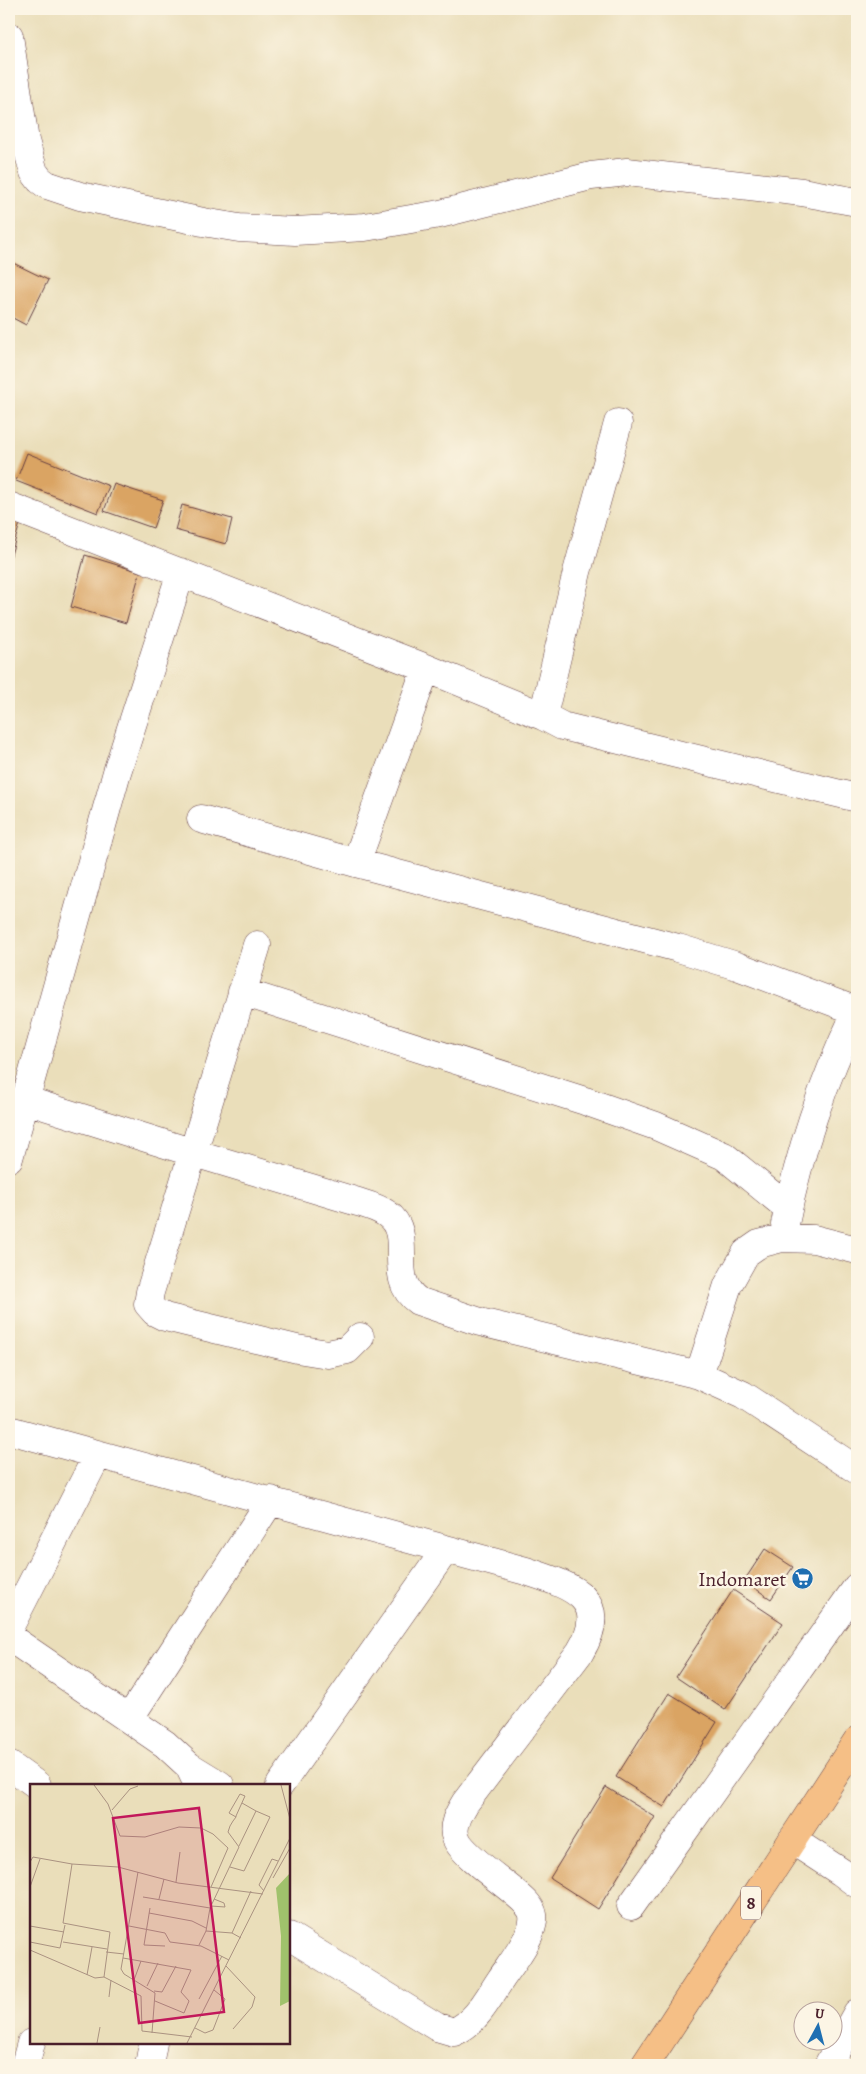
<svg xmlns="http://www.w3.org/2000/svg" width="866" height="2074" viewBox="0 0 866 2074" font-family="Alegreya,serif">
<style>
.building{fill:#daa463}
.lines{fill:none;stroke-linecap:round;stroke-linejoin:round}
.minor-casing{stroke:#623c40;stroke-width:29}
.highway-casing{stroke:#623c40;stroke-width:29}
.minor{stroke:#fff;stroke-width:28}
.highway{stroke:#f5bf86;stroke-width:28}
.labels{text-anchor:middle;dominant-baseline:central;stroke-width:5;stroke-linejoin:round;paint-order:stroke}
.shield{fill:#fcf5e5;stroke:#7f5f63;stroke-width:1}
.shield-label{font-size:19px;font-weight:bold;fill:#4a1f2b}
.poi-label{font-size:20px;fill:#4a1f2b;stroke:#fcf5e5;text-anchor:end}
.inset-road{fill:none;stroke:#aa9281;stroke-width:1}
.view{fill:#c2185b;fill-opacity:0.15;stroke:#c2185b;stroke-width:2.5}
.inset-edge{fill:none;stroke:#4a1f2b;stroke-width:2.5}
</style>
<rect width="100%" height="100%" fill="#fcf5e5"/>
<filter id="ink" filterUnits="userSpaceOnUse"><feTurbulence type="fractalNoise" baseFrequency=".02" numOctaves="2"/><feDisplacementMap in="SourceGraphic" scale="10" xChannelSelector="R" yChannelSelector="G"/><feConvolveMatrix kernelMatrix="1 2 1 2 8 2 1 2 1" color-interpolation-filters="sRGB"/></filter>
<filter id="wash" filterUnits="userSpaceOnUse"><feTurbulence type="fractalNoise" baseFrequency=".0096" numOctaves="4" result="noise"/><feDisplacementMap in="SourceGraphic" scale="20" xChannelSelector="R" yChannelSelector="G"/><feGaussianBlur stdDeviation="1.12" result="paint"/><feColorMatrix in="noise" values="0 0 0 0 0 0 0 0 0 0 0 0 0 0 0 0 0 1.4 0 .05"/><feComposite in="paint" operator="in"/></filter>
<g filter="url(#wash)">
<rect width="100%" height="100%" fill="#eadeba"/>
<g id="blocks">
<path class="building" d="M9 261 48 280 26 325 9 316Z
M27 453 109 486 98 513 16 481Z
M114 484 163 500 153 528 104 511Z
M182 505 232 519 226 544 175 530Z
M9 512 22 516 9 562Z
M85 555 140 572 126 623 71 607Z
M765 1549 793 1567 771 1599 744 1581Z
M733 1590 783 1623 725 1710 676 1677Z
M669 1693 717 1722 664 1807 616 1777Z
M606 1787 655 1817 598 1909 550 1878Z"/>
</g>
</g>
<g filter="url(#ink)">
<use href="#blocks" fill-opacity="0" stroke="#623c40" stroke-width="1"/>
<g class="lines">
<defs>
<path id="minor" d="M9 36 25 141 34 172 40 180 47 185 80 196 203 222 239 228 295 231 365 227 440 214 591 176 627 172 802 192 857 202
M9 506 426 668 543 716 562 726 857 798
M543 716 577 572 618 423
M201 819 356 863 678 948 737 966 857 1011
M356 863 426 668
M257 945 150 1292 148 1304 155 1312 165 1317 297 1349 328 1354 347 1350 360 1337
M242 992 585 1101 656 1126 724 1156 788 1208
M25 1100 194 1153 358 1202C368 1205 379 1208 387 1214 416 1234 385 1278 418 1301L480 1322 699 1375 743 1395 857 1470
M9 1158 117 772 181 572
M785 1224C800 1148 823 1081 857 1011
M699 1375 728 1285 746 1253 759 1244 782 1238 814 1239 857 1250
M9 1430 526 1571C568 1585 613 1597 580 1652L465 1803C459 1813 451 1826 456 1838 461 1853 500 1880 514 1892 521 1898 531 1905 533 1915 536 1933 511 1964 501 1979 488 1998 477 2022 454 2032L437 2027 289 1936
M9 1628 98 1454
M9 1637 165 1744 189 1766 198 1785
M129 1719 271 1500
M9 1765 37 1785
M189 1766 220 1785
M280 1785 446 1549
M792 1840 841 1872 857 1884
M631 1906 857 1587
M25 2065 31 2043
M149 2065 153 2043
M828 2065 857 2013"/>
<path id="highway" d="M645 2065 857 1741"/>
</defs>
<use href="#minor" class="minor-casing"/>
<use href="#highway" class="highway-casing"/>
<use href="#minor" class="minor"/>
<use href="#highway" class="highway"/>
</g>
</g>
<defs>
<symbol id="supermarket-disc" viewBox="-11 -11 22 22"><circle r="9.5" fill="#1f6fb2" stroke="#fcf5e5"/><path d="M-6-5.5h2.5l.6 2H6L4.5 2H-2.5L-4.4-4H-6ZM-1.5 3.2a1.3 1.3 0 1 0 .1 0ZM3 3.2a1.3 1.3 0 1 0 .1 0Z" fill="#fff"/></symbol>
</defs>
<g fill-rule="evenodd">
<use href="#supermarket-disc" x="790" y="1566" width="25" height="25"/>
</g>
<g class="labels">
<rect class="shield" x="741" y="1886.5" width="20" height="33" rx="4"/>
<g class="shield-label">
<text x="751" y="1903">8</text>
</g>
<g class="poi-label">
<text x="786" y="1579">Indomaret</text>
</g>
</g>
<g transform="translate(30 1784)">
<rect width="260" height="260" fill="#eadeba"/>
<path d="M260 89V217L250 222 251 152 246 104Z" fill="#a0c26c"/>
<path class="inset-road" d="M64 1 78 20 90 52 115 53 149 43 171 44 183 50 198 64 181 103M251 1 260 35M212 19 226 27M82 26 100 5 108 2M0 78 3 73 42 80M200 83 214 87 240 33 226 27 209 62M108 88 91 185 94 190 125 209 122 249M243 94 260 64M146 98 150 68M0 103 10 75M234 107 229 101 242 75 248 77M113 113 180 124M129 115 134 95M181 122 195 123 194 119 184 115M120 124 114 161 135 162M119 129 162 137 176 144M0 142 34 148M99 142 135 149 140 158 171 162 199 176M176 147 180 124 209 63 198 48 200 42 203 37 206 33V32L215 12 210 10 199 29 206 33M202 149 221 107M0 158 30 164 35 141M33 158 77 165M169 161 176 147 202 149 211 154M0 166 65 194 74 193M76 168 94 170M93 174 161 186 151 208 159 217 154 229 125 217M196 182 225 213 222 223 203 245M57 191 62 163M104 196 111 177M117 202 128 179M124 207 132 208 146 182M79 213 81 196M169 215 192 172M165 244 175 249 183 246 195 215 184 206M162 253 112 247 111 212 74 193 80 148 33 139 42 80 88 83 148 99 233 110M67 259 70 243M157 259 260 54"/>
<path class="view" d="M169 24 194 228 109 239 83 34Z"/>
<rect width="260" height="260" class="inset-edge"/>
</g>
<rect width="866" height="2074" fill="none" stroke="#fcf5e5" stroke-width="30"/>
<g transform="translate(818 2026) rotate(7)"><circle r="24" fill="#fcf5e5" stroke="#b59f9b"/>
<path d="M0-4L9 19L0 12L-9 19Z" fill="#1f6fb2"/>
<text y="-8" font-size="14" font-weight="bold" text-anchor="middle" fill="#4a1f2b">U</text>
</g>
</svg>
